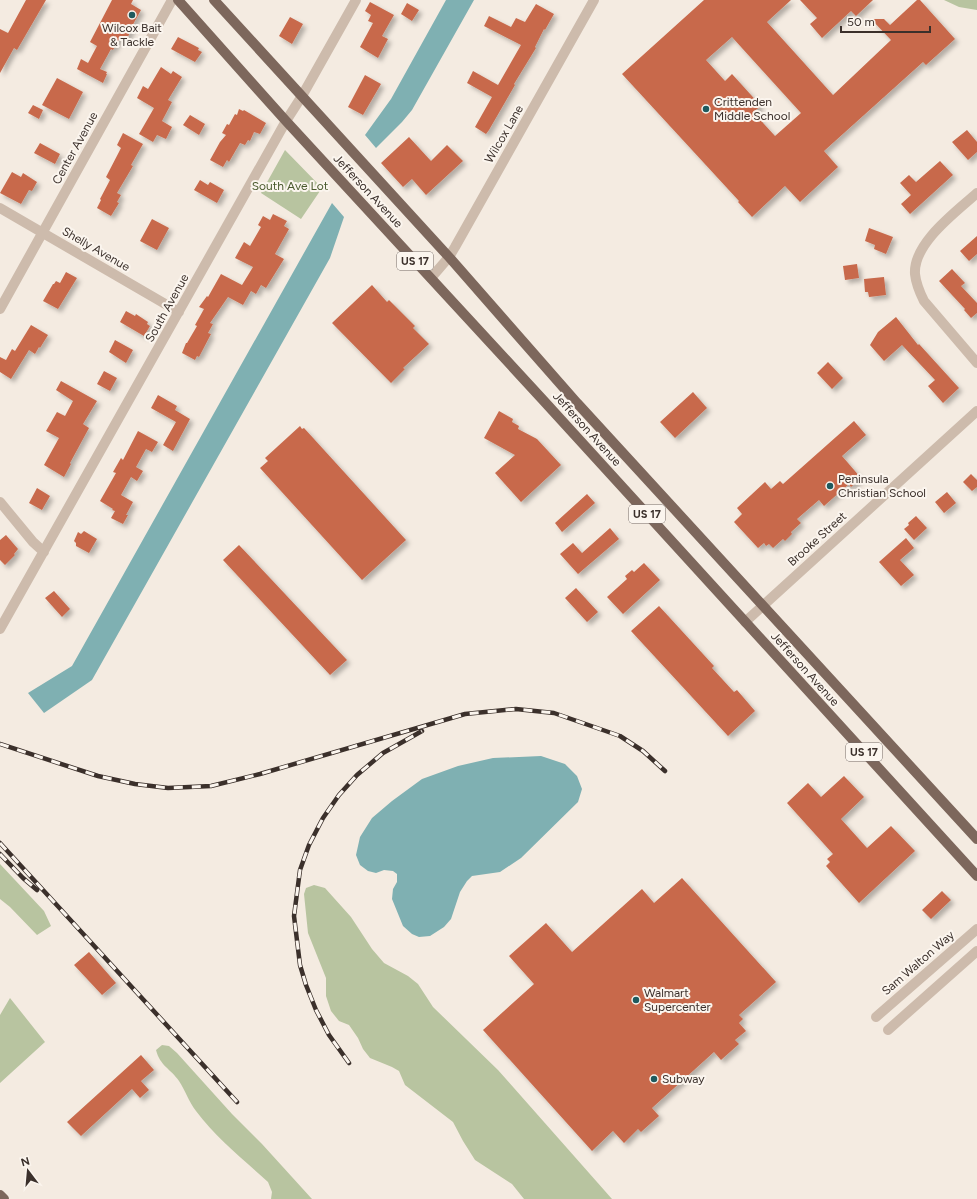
<svg xmlns="http://www.w3.org/2000/svg" width="977" height="1199" viewBox="0 0 977 1199" font-family="Figtree,sans-serif">
<style>
.green{fill:#b8c4a0}
.water{fill:#7fb0b2}
.building{fill:#c8694b;fill-rule:evenodd;filter:url(#shadow)}
.lines{fill:none;stroke-linecap:round;stroke-linejoin:round}
.minor{stroke:#cdbbac;stroke-width:10}
.major{stroke:#7d675c;stroke-width:10}
.rail-casing{stroke:#3b302b;stroke-width:4.5}
.rail{stroke:#fbf5ee;stroke-width:3;stroke-dasharray:9;stroke-linecap:butt}
.poi-dot{fill:#1f5a5e;stroke:#fbf5ee;stroke-width:1.5}
.labels{text-anchor:middle;dominant-baseline:central;stroke-width:4;stroke-linejoin:round;paint-order:stroke}
.shield{fill:#fbf5ee;stroke:#756b66;stroke-width:1}
.shield-label{font-size:11px;font-weight:bold;fill:#3b302b}
.poi-label{font-size:12px;fill:#3b302b;stroke:#fbf5ee;text-anchor:start}
.street-label{font-size:12px;fill:#3b302b;stroke:#fbf5ee}
.park-label{font-size:12px;fill:#4a5a2e;stroke:#fbf5ee}
</style>
<defs>
<filter id="shadow"><feDropShadow dx="3.5" dy="3.5" stdDeviation="2" flood-color="#0004"/></filter>
</defs>
<rect width="100%" height="100%" fill="#f4ebe1"/>
<path class="green" d="M944 0H977V10L959 7Z
M285 150 322 188 301 219 261 193Z
M0 864 44 911 51 926 37 935 10 907 0 899Z
M314 885 325 888 351 917 372 949 384 963 408 976 418 984 433 1007 498 1070 612 1199H524L512 1184 475 1160 463 1141 453 1122 405 1085 399 1071 392 1067 370 1058 363 1049 358 1038 349 1025 339 1021 331 1011 326 996V978L308 933 304 894 306 888Z
M10 998 45 1042 0 1083V1015Z
M162 1045 169 1046 177 1053 232 1114 262 1144 312 1199H271L272 1192 268 1182C243 1159 216 1138 196 1111 189 1102 185 1090 179 1081 171 1069 160 1066 156 1050Z"/>
<path class="water" d="M446 0H474L412 110 402 122 376 148 365 135 391 99Z
M332 203 344 217 330 258 92 680 44 713 28 693 72 666Z
M541 756 565 764 577 776 582 789 578 802 521 858 500 872 472 876 467 881 460 892 451 919 444 927 430 936 419 937 412 934 403 926 392 899 393 889 397 882V874L393 871 384 870 376 873 368 871 360 865 356 855 360 837 372 818 392 801 422 779 458 766 493 758Z"/>
<path class="building" d="M26 0H46L17 50 14 48 0 73V29L8 33Z
M112 0H133L131 4 141 10 131 28 132 29 126 40 120 37 113 50 111 49 100 69 107 72 106 74H107L103 83 77 69 81 59 88 63 97 46 90 42Z
M704 0H791L767 22 833 95 891 40 871 19H884L890 25 917 0H920L955 39 926 65 923 62 824 151 838 167 800 202 785 186 752 217 738 202 739 201 622 74ZM732 37 801 113 775 136 753 112 761 106 732 74 725 81 706 60Z
M800 0H873L856 16 851 11 822 38 810 24 817 18Z
M370 2 394 15 382 36 388 39 378 58 360 47 373 23 368 21 371 15 365 11Z
M407 3 419 10 412 21 401 14Z
M536 4 554 14 545 30 544 29 535 47 536 48 514 84 515 85 489 130 486 134 475 127 492 97 467 83 473 71 498 85 521 45 484 26 489 16 511 27 516 18 525 22Z
M290 17 303 24 292 44 279 36Z
M178 37 199 48 198 50 202 52 195 62 171 49Z
M161 67 171 74 173 71 182 77 168 100 172 102 162 121 172 127 166 139 157 135 153 142 139 134 154 108 137 98 143 86 148 89Z
M365 75 381 84 363 115 348 107Z
M57 78 83 92 69 119 42 105Z
M33 105 43 110 39 119 28 113Z
M239 109 243 111 244 110 266 123 260 134 254 132 250 141 248 140 245 145 240 143 229 162 227 160 223 167 210 160 220 142 226 135 222 133 227 124 229 125 235 114 237 115Z
M190 115 205 124 199 135 183 125Z
M967 130 977 142V152L968 160 952 142Z
M123 133 143 144 131 165 133 166 117 193 121 195 117 202 119 203 111 216 97 208 101 200 100 199 110 180 106 177 121 148 117 145Z
M409 137 431 161 447 145 463 161 426 195 412 179 403 187 381 163Z
M40 143 60 154 55 164 34 153Z
M940 161 953 175 910 214 901 204 911 195 900 183 909 175 916 182Z
M12 172 21 177 23 173 37 182 32 191 29 190 21 204 0 193Z
M200 180 208 185 210 182 224 190 217 203 194 190Z
M273 214 287 221 284 226 289 229 275 254 284 259 266 288 261 285 256 294 251 291 243 305 228 297 210 323 213 324 208 333 211 334 199 357 197 356 195 360 182 353 186 343H187L197 326 195 325 204 309 199 307 207 296 208 297 221 274 242 285 253 267 235 258 244 242 250 246 261 227 258 225 263 216 270 220Z
M152 219 169 228 157 250 140 241Z
M869 228 893 237 886 254 874 249 875 245 865 241Z
M977 236V254L969 261 960 251Z
M857 264 859 278 845 280 843 266Z
M952 269 965 283 961 286 977 303V313L971 318 964 310 965 309 939 281Z
M66 272 77 278 58 309 43 301 53 284H54L56 281 60 283Z
M884 277 886 295 869 297 868 292H865L864 279Z
M372 285 387 302 389 300 415 326 413 328 429 344 403 368 405 369 391 383 332 323Z
M126 311 135 316 136 314 148 322 147 324 150 326 144 336 120 322Z
M896 317 918 345 919 344 959 388 943 403 928 386 935 380 902 345 884 361 870 345 878 332Z
M31 325 48 335 40 348 39 347 35 354 29 350 11 379 0 372V357L6 360 12 349 15 351Z
M115 340 133 350 126 363 109 352Z
M828 362 843 378 832 389 817 373Z
M104 371 117 378 110 391 97 384Z
M61 381 97 401 83 424 89 428 70 463 71 464 64 477 44 465 59 438 46 431 57 412 65 416 73 401 56 390Z
M693 392 707 408 675 438 660 422Z
M158 395 177 406 175 410 190 419 173 451 163 445 176 422 151 408Z
M499 411 513 419 512 422 519 426 518 429 537 439 561 465 521 502 495 473 515 455 484 438Z
M854 421 866 435 842 456 861 478 851 487 849 484 824 506 819 500 797 519 801 523 791 532 792 534 785 541 783 539 773 548 769 544 766 546 764 543 758 548 734 522 742 514 737 508 765 482 771 489 780 481 783 484Z
M300 426 302 429 304 428 406 540 362 580 260 468 268 461 265 458Z
M138 431 158 442 152 452 146 449 136 467 143 471 137 481 131 477 121 495 133 502 126 515H128L123 524 111 518 115 511 112 510 113 509 100 501 116 473 113 472 121 458 123 460Z
M971 474 977 480V487L972 491 963 482Z
M37 488 50 496 42 510 29 503Z
M947 492 956 503 944 513 935 502Z
M587 494 595 503 562 532 555 523Z
M916 516 927 528 914 540 904 529 909 525 908 523Z
M610 528 619 539 578 574 560 554 573 543 582 553Z
M84 531 97 539 89 553 76 546V543L74 541 78 532 81 534Z
M6 535 18 549 14 554 15 555 5 565 0 560V540Z
M906 538 914 548 900 560 914 575 901 586 879 562Z
M239 545 347 660 330 675 223 560Z
M644 563 660 580 623 614 607 597 627 579 625 576 632 570 634 572Z
M576 588 598 612 587 622 565 598Z
M54 591 70 609 62 617 45 598Z
M659 606 714 666 712 668 734 692 737 690 755 711 728 736 631 631Z
M844 776 864 797 841 819 867 848 891 826 915 851 859 903 826 866 830 862 827 859 833 854 787 803 808 783 821 797Z
M682 878 776 982 739 1015 743 1019 739 1023 746 1031 735 1040 739 1044 721 1060 714 1052 652 1108 659 1116 641 1132 638 1129 624 1143 613 1131 592 1151 483 1030 534 984 509 956 546 923 572 952 642 889 654 903Z
M942 891 951 900 931 919 922 910Z
M89 952 116 983 102 995 74 965Z
M141 1055 154 1070 141 1081 149 1090 140 1098 132 1089 81 1136 67 1122Z"/>
<g class="lines">
<path class="minor" d="M977 193C956 212 913 243 915 274 916 284 920 293 924 301L977 363
M0 208 179 312
M431 278 449 257 455 247 594 0
M0 309 172 0
M0 502 33 542 44 552
M745 622 977 411
M0 629 286 121 302 96 356 0
M876 1017 977 929
M888 1030 977 951"/>
<path class="major" d="M178 0 286 121 543 400 977 876
M214 0 449 257 577 403 977 839
M0 1195 4 1199"/>
<defs>
<path id="rail" d="M0 744 98 776 135 784 168 788 211 786 260 774 465 714 516 709 554 713 620 736 643 751 665 771
M0 843 237 1102
M0 854 23 878 37 890
M349 1063 329 1035 316 1010 306 985 300 965 294 916 300 870 309 845 323 818 339 795 357 775 383 753 422 731"/>
</defs>
<use href="#rail" class="rail-casing"/>
<use href="#rail" class="rail"/>
</g>
<g class="poi-dot">
<circle cx="132" cy="15" r="4"/>
<circle cx="706" cy="109" r="4"/>
<circle cx="830" cy="486" r="4"/>
<circle cx="636" cy="1000" r="4"/>
<circle cx="654" cy="1079" r="4"/>
</g>
<g class="labels">
<g class="shield">
<rect x="397" y="252" width="36" height="18" rx="3"/>
<rect x="629" y="505" width="36" height="18" rx="3"/>
<rect x="846" y="743" width="36" height="18" rx="3"/>
</g>
<g class="shield-label">
<text x="415" y="261">US 17</text>
<text x="647" y="514">US 17</text>
<text x="864" y="752">US 17</text>
</g>
<g class="poi-label">
<text x="132" y="28" text-anchor="middle">Wilcox Bait<tspan x="132" dy="14">&amp; Tackle</tspan></text>
<text x="714" y="102">Crittenden<tspan x="714" dy="14">Middle School</tspan></text>
<text x="838" y="479">Peninsula<tspan x="838" dy="14">Christian School</tspan></text>
<text x="644" y="993">Walmart<tspan x="644" dy="14">Supercenter</tspan></text>
<text x="662" y="1079">Subway</text>
</g>
<g class="street-label">
<text transform="translate(504 134) rotate(-60)">Wilcox Lane</text>
<text transform="translate(75 148) rotate(-61)">Center Avenue</text>
<text transform="translate(368 191) rotate(47)">Jefferson Avenue</text>
<text transform="translate(96 249) rotate(30)">Shelly Avenue</text>
<text transform="translate(167 308) rotate(-61)">South Avenue</text>
<text transform="translate(587 429) rotate(48)">Jefferson Avenue</text>
<text transform="translate(817 539) rotate(-42)">Brooke Street</text>
<text transform="translate(805 669) rotate(48)">Jefferson Avenue</text>
<text transform="translate(918 963) rotate(-41)">Sam Walton Way</text>
</g>
<g class="park-label">
<text x="290" y="186">South Ave Lot</text>
</g>
</g>
<g transform="translate(28 1171) rotate(344)" stroke="#fbf5ee" stroke-width="3" paint-order="stroke">
<path d="M0-3L7 15L0 10L-7 15Z" fill="#3b302b"/>
<text y="-6" font-size="11" font-weight="bold" text-anchor="middle" fill="#3b302b">N</text>
</g>
<path d="M841 26v6h89v-6" fill="none" stroke="#3b302b" stroke-width="2"/>
<text x="847" y="26" font-size="12" fill="#3b302b" stroke="#fbf5ee" stroke-width="3" paint-order="stroke">50 m</text>
</svg>
